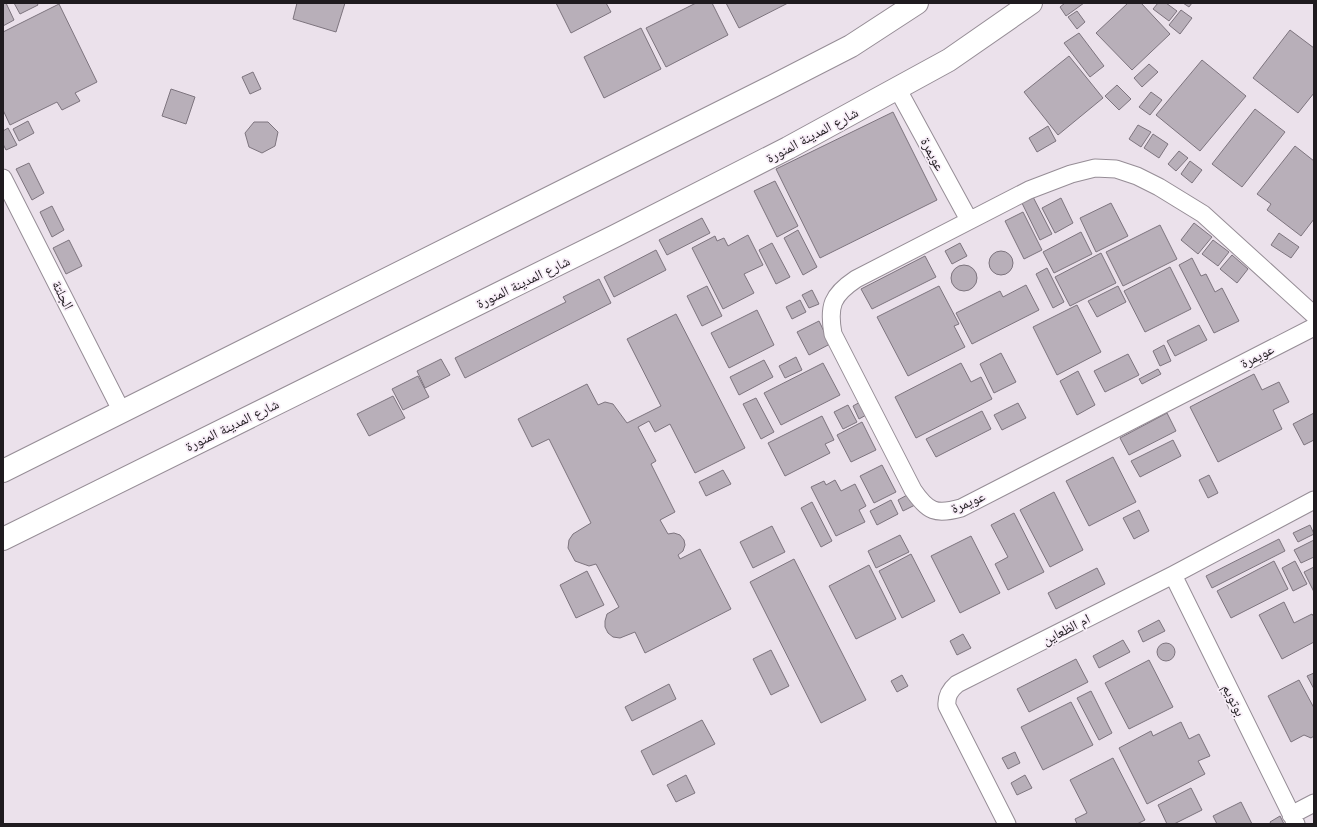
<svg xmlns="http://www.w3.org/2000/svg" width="1317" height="827" viewBox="0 0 1317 827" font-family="Quicksand,'Noto Naskh Arabic',sans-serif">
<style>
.building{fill:#b8afb9;stroke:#7d747e}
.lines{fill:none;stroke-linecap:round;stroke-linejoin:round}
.minor-casing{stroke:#968d96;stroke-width:19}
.tertiary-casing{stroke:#968d96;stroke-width:24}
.minor{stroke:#fff;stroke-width:17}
.tertiary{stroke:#fff;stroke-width:22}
.labels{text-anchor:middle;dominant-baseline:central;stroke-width:3.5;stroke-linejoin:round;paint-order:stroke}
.street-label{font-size:14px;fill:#1f1b1f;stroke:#f8eef8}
</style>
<rect width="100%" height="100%" fill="#ebe1eb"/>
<path class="building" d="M3 3H6L14 20 3 26Z
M14 3H37L38 5 20 14Z
M297 3H345L336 32 293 19Z
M556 3H606L611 12 571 33Z
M696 3H712L728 35 666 67 646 28Z
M726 3H788L739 28Z
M1065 3H1084L1066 16 1060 7Z
M1128 3H1141L1170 34 1132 70 1096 33Z
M1158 3H1166L1177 11 1169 21 1153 9Z
M1183 3H1192L1189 7Z
M59 4 97 82 75 93 80 101 62 110 57 102 10 125 3 110V32Z
M1181 10 1192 18 1180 34 1169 25Z
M1077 11 1085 22 1077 29 1068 17Z
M641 28 661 69 604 98 584 57Z
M1290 30 1314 48V93L1298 113 1253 78Z
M1079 33 1104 66 1090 77 1064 43Z
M1069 56 1103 98 1058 135 1024 92Z
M1202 60 1246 96 1200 151 1156 115Z
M1149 64 1158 72 1142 87 1134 78Z
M253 72 261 89 250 94 242 77Z
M1117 85 1131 99 1119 110 1105 96Z
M171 89 195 97 186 124 162 116Z
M1151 92 1162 100 1150 115 1139 107Z
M1255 109 1285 132 1242 187 1212 164Z
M893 112 937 200 820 258 776 169Z
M28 121 34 133 19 141 13 129Z
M254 122H268L278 132 275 146 262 153 249 147 245 133Z
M1138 125 1151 132 1141 147 1129 139Z
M1048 126 1056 141 1037 152 1029 138Z
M8 128 17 145 6 150 3 144V131Z
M1153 134 1168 144 1159 158 1144 148Z
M1295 146 1314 161V219L1301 236 1267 210 1271 204 1257 194Z
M1179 151 1188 158 1176 171 1168 164Z
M1190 161 1202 170 1192 183 1181 174Z
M29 163 44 193 32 200 16 169Z
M775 181 798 226 777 237 754 191Z
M1031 193 1052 234 1040 240 1020 199Z
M1061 198 1073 223 1055 233 1042 208Z
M1111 203 1128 236 1096 252 1080 218Z
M52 206 64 230 52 237 40 212Z
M1023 212 1042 250 1024 259 1005 221Z
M702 218 710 233 667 255 659 240Z
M1194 223 1212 237 1198 254 1181 240Z
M1160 225 1177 259 1123 286 1106 252Z
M798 230 817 267 803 275 784 238Z
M1081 232 1092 254 1054 273 1043 252Z
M1279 233 1299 247 1291 258 1271 245Z
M748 235 763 265 744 274 754 293 723 309 692 248 715 236 717 241 724 238 728 246Z
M69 240 82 266 66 274 53 248Z
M1213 240 1229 252 1218 266 1202 254Z
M772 243 790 277 776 284 759 250Z
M960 243 967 256 952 264 945 251Z
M656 250 666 270 614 297 604 277Z
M989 263a12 12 0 1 1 24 0a12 12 0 1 1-24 0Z
M1101 253 1116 283 1070 306 1055 277Z
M1232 255 1248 269 1237 283 1220 269Z
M925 256 936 277 872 309 861 289Z
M1192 258 1201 276 1206 274 1215 292 1222 288 1239 321 1214 333 1179 265Z
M951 278a13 13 0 1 1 26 0a13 13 0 1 1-26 0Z
M1170 267 1191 309 1145 332 1124 291Z
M1047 268 1064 302 1053 308 1036 274Z
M599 279 611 303 465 378 455 358 566 302 563 297Z
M1026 285 1039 310 972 344 956 313 1000 291 1003 297Z
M707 286 722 316 702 326 687 296Z
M939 286 959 324 954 326 965 347 908 376 877 317Z
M1118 286 1126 302 1097 317 1088 301Z
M812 290 819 304 809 308 802 295Z
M800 300 806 312 792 319 786 307Z
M1077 305 1101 352 1057 375 1033 327Z
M757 310 774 345 729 368 711 333Z
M676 314 745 448 695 473 670 424 655 432 649 421 638 427 656 461 651 464 675 512 660 520 668 534 674 533 680 535 684 540 685 545 683 551 678 555 680 559 700 549 731 609 645 653 635 632 620 638 613 637 608 633 605 627V621L607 614 619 607 596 564 589 566 575 561 568 548 569 540 573 534 591 523 549 439 532 447 518 419 587 384 598 405 605 402 613 404 627 423 661 406 627 339Z
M819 321 830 344 809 355 797 332Z
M1199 325 1207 340 1175 356 1167 341Z
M1164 345 1171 361 1160 366 1153 351Z
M1001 353 1016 382 994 393 980 364Z
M1128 354 1139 375 1105 392 1094 371Z
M796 357 802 370 785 378 779 366Z
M441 359 450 375 425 388 417 371Z
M764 360 773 377 739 395 730 377Z
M823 363 840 395 781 425 764 393Z
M961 363 971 382 981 377 992 399 916 438 895 397Z
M1158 369 1161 374 1142 384 1139 379Z
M1078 371 1095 405 1077 415 1060 381Z
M1254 374 1262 390 1279 382 1289 402 1273 410 1282 429 1218 462 1190 407Z
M418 376 429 397 403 410 392 389Z
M393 396 405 418 369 436 357 414Z
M756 398 774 432 761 439 743 404Z
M862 401 868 414 859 419 853 406Z
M1018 403 1026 418 1002 430 994 415Z
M848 405 857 422 843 429 834 412Z
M982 411 991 429 936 457 926 439Z
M1167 413 1176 431 1129 455 1120 438Z
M1314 413V440L1304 445 1293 424Z
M822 416 834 440 825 444 830 453 785 476 768 443Z
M862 422 876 450 851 462 837 435Z
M1173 440 1181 456 1140 477 1131 461Z
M1113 457 1136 502 1089 526 1066 481Z
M882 465 896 492 874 503 860 476Z
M723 470 731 484 706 496 699 482Z
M1209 475 1218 493 1208 498 1199 480Z
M835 480 841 491 855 484 866 506 859 510 865 522 836 536 811 487 824 481 826 485Z
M1054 492 1083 550 1050 567 1020 510Z
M909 494 915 505 903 511 898 500Z
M891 500 898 514 877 525 870 511Z
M812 502 832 541 821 547 801 508Z
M1139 510 1149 531 1134 539 1123 518Z
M1014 513 1044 572 1008 590 995 564 1008 557 991 525Z
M1310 525 1314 534 1298 542 1293 533Z
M772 526 785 552 753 568 740 542Z
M900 535 909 552 876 568 868 551Z
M971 536 1000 593 960 613 931 556Z
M1279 539 1285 551 1212 588 1206 576Z
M1314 540V557L1301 563 1294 550Z
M911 554 935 601 902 618 879 571Z
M794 559 866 700 821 723 750 582Z
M1274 561 1288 589 1231 618 1217 591Z
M1295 561 1307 584 1293 591 1282 568Z
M869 565 896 619 856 639 829 586Z
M1314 567V592L1304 572Z
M1097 568 1105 584 1056 609 1048 593Z
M587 571 604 605 576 618 560 585Z
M1284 602 1294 623 1312 614 1314 617V642L1282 659 1259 615Z
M1159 620 1165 631 1143 642 1138 631Z
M963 634 971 648 957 655 950 641Z
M1123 640 1130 652 1099 668 1093 656Z
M1157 652a9 9 0 1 1 18 0a9 9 0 1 1-18 0Z
M771 650 789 686 771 695 753 659Z
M1076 659 1088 682 1029 712 1017 689Z
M1149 660 1173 707 1129 729 1105 683Z
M1314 673V689L1307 676Z
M902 675 908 686 897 692 891 681Z
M1299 680 1314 708V736L1311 738 1304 735 1291 742 1268 696Z
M669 684 676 699 632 721 625 707Z
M1091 691 1112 733 1099 740 1077 698Z
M1071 702 1093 745 1043 770 1021 727Z
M702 720 715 744 653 775 641 751Z
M1181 722 1189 739 1199 734 1210 756 1198 761 1205 774 1147 804 1119 748 1151 731 1153 736Z
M1015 752 1020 763 1008 769 1002 758Z
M1113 758 1145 820 1137 824H1077L1075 819 1087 813 1070 780Z
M686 775 695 793 676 802 667 785Z
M1025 775 1032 788 1017 795 1011 783Z
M1191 788 1202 810 1174 824H1167L1158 805Z
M1241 802 1252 824H1217L1213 816Z
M1280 816 1284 824H1271L1270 822Z"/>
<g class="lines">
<defs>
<path id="minor" d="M897 88 969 220
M3 178 122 412
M1314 315 1203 214 1159 187 1137 176 1116 169 1095 168 1071 174 1029 190 856 279C832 295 828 306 833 334L913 490C928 512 936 515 961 508L1314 327
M1173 575 1296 824
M1291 815 1314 803
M1007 824 947 706C946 696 950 690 957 684L1173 575 1314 500"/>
<path id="tertiary" d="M3 471 773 86 851 46 917 3
M3 539 615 236 788 148 949 60 1031 3"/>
</defs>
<use href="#minor" class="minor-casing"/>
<use href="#tertiary" class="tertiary-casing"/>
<use href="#minor" class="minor"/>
<use href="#tertiary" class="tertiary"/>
</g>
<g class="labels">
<g class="street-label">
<text transform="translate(812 135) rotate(-28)">شارع المدينة المنورة</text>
<text transform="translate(933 154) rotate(62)">عويمرة</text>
<text transform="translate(523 282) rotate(-26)">شارع المدينة المنورة</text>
<text transform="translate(63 295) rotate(63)">الجلتة</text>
<text transform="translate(1257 356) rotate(-27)">عويمرة</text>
<text transform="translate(232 425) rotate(-26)">شارع المدينة المنورة</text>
<text transform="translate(968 502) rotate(-23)">عويمرة</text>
<text transform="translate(1066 629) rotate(-27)">ام الظعاين</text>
<text transform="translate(1234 700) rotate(64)">بوتويم</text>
</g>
</g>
<rect width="1317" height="827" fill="none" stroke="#1f1b1f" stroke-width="8"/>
</svg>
